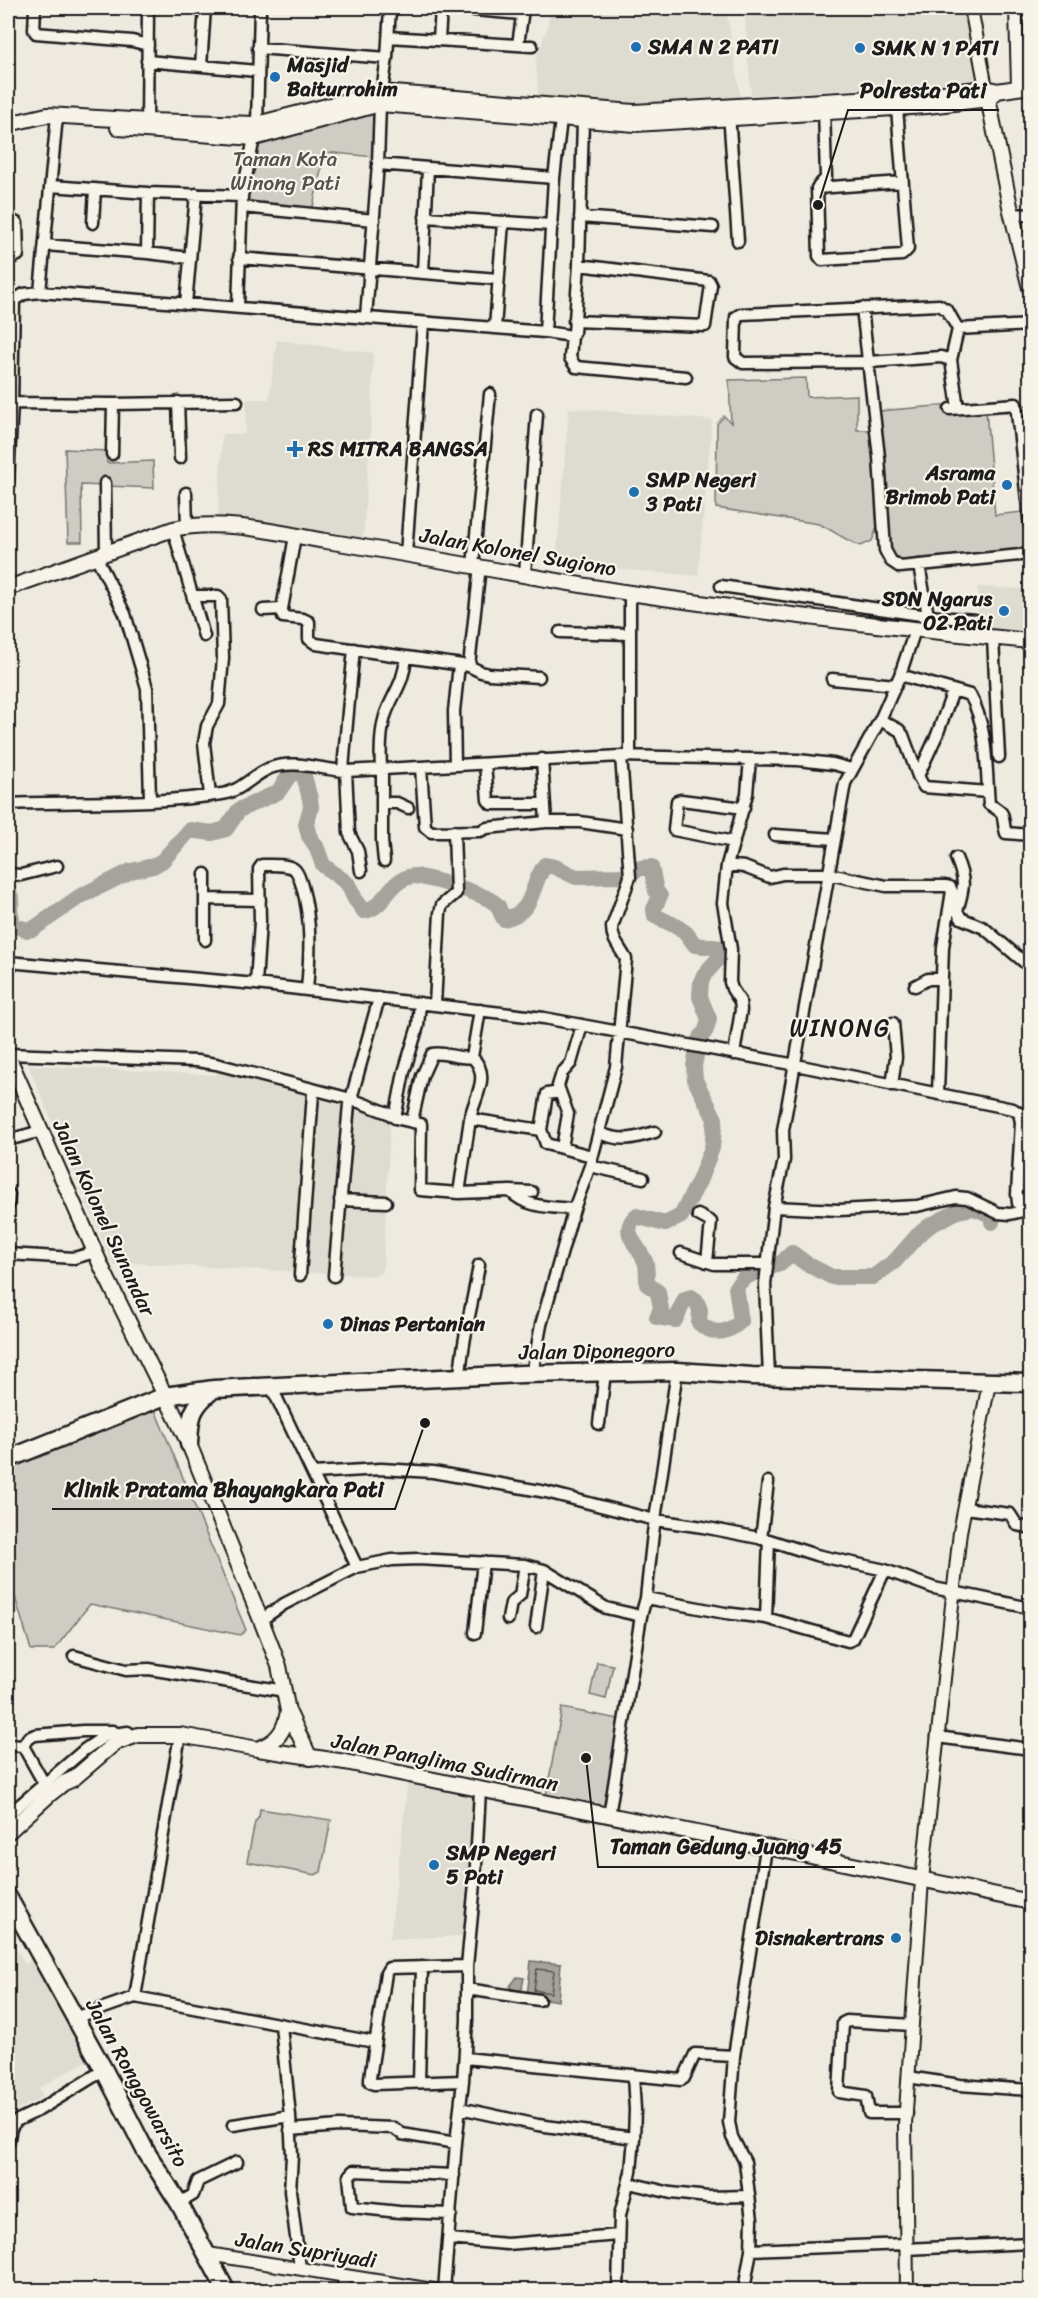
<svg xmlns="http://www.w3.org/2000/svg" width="1038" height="2298" viewBox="0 0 1038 2298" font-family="Sriracha,sans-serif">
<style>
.built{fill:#dedbd1}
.green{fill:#cfccc3;stroke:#767470;stroke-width:1.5}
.water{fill:#a6a39d;stroke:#6f6d69;stroke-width:1.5}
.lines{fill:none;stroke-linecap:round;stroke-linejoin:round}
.shore{stroke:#535250;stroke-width:1.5}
.river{stroke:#a6a39d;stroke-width:16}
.minor-casing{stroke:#1c1c1c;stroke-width:15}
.tertiary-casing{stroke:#1c1c1c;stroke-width:16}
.secondary-casing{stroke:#1c1c1c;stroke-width:18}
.primary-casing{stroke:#1c1c1c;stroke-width:21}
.minor{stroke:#f7f3e8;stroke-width:10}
.tertiary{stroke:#f7f3e8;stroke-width:12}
.secondary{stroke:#f7f3e8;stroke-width:14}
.primary{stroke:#f7f3e8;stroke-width:16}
.poi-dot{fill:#1f6fb2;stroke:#f7f3e8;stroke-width:2}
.labels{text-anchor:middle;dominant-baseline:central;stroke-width:4.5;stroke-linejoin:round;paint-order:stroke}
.poi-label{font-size:21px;font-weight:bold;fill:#1c1c1c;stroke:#f7f3e8;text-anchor:start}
.park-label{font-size:21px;fill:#52514e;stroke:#f7f3e8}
.street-label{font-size:21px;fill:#1c1c1c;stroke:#f7f3e8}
.quarter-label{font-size:24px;letter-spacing:1.5px;fill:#1c1c1c;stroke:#f7f3e8}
.leader{fill:none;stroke:#1c1c1c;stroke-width:2}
.callout-dot{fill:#1c1c1c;stroke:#f7f3e8;stroke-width:2}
.callout-label{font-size:22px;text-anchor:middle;font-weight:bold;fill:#1c1c1c;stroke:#f7f3e8;stroke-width:4.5;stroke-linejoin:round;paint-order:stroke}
</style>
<rect width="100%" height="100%" fill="#eeeae0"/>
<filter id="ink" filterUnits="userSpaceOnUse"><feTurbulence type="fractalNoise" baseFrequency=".0167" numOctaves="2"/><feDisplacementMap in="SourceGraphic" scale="12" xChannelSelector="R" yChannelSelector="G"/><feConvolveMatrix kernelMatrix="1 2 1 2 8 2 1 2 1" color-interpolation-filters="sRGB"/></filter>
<g filter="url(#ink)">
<path class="built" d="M550 8H726L741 99 640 106 538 96 536 59 548 26Z
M744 8H964L979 82 751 95Z
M277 340 373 353 372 405 363 539 236 519H218L222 434H245L247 399H269Z
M569 408 712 420 698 576 556 564Z
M978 587 1030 589V637L978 632Z
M28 1065 216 1075 217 1070 386 1118 390 1123 383 1269 380 1273 373 1276 135 1263 114 1266Z
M408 1781 476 1795 465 1936 390 1939Z
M8 1935 25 1964 31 1960 86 2061 39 2088 43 2097 8 2115Z"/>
<path class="green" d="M376 109 374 157 325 152 312 211 246 204 257 141Z
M806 378 807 397 857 395V430H873L877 527 872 541 861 546C846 541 834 531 819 524L716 508 717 424 724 416 731 423 729 380Z
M1030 404V485L1022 409 1025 405Z
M948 405 986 410 995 515 1022 512 1027 550 902 563 894 558 891 548 879 411Z
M65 449 107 451V463L153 461 154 488 81 485 82 542H68Z
M155 1410 246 1630 240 1635 90 1604 54 1650H31L8 1574V1467Z
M597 1662 613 1665 606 1699 590 1695Z
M562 1708 624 1720 610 1811 546 1796Z
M260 1809 331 1820 321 1872 315 1875 247 1862 255 1822 259 1817Z"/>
<path class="water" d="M531 1961 561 1964 558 2001 527 1996Z
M517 1977 524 1978 521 1992 512 1991 510 1986Z"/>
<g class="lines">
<path class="shore" d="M537 1969 554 1971 551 1993 534 1990Z"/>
<path class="river" d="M8 889 12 900 10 908 13 925 27 930 33 929 79 897 131 871 153 866 162 861 190 830 212 833 226 829 239 810 278 792 289 776 295 772H303L310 799 311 807 306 824 309 836 316 846 323 865 348 884 355 899 364 911C383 908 387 887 402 880 407 877 414 875 420 877 436 880 488 894 498 906 500 910 501 915 504 919 536 912 529 887 545 865L555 867 576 877 624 876 641 868 651 867 656 891 660 896 654 909 655 916 676 926 686 933 695 945 721 948 724 952 704 975 701 982 700 997 709 1019 706 1030 699 1040 694 1066 695 1080 715 1119 712 1148 699 1181 681 1216 665 1224 636 1216C618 1233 641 1247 646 1264 647 1270 647 1278 647 1284L658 1292 661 1309 657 1317 675 1320 685 1299 691 1297 696 1300 700 1310 699 1323C714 1336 727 1334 741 1321L736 1287 744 1278 760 1270
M768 1268 780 1264 792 1253 807 1264 832 1277H873L895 1261 917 1236 929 1226 958 1211 974 1208 993 1216 992 1222"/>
<defs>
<path id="minor" d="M35 8 34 30 36 33 132 41 148 45
M452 8 521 14
M389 37 532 46
M439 40 441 8
M518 45 523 9
M258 48 387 58
M147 61 257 71
M201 66 205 8
M824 107 826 178 817 188 819 256 822 260 902 255 908 249 897 108
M729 113 738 241
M147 127 148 8
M378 164 554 178
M51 186 148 193 242 196
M817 188 902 182
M242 207 374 220
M1012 214 1030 215
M425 217 552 225
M580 217 713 227
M8 219 17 223 18 255 14 257H8
M93 223 95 189
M45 245 147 253 148 193
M147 253 190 258
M239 258 498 279
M423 272 428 168
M40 292 57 116
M186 304 196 194
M939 305 947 310 958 329 951 360 941 357 869 362 743 363 735 357 736 317 741 314Z
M238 307 242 196 257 124 260 8
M862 308 879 457 885 550 891 561 900 567 1030 554
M366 317 378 164 380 104 387 58 390 8
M574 321 705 326 711 285 709 281 579 265
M495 328 503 222
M958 329 1030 325
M545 332 572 336 574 333 579 265 583 121
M572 336 570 358 576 367 686 377
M951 360 958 408
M178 402 180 458
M8 403 113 404 237 402
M950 409 1016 404 1030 526
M112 454 113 404
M8 480 12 403 14 300 24 294 40 292 545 332 554 178 562 111
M105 483 106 553
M186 493 187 526
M173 529 204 636
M406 554 423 323
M96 556 125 614 147 688 150 800
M473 565 490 394
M919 565 929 621
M525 574 537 414
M721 586 928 616 975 620
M630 593V756
M194 596H218L221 599 223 658 219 704 207 726 204 743 210 795
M282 609 283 617 303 619 309 622V639L316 644 469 666 481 672 489 674 539 677
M263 610 282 609 295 536
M560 632 629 634
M993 638 999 757
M469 666 480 566
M900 675 970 695C988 727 986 769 989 804 1009 816 1000 813 1006 833L1030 835
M832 679 896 685
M953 691 937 735 918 776 924 787 988 792
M880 720 899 730 903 735 918 776
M542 759 546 822
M485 764 488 800 491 804H545
M455 765 454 711 459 665
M381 768C380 750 380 733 385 716 393 693 404 684 406 657
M382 768V841L384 861
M421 768 425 827 431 832 480 831 487 828 546 822H580L627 829
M343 771C346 730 350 690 354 649
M346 771 349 833 358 851 361 871
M382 803H397L408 808
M8 804C78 801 152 805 222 794 240 792 253 775 270 768 296 759 320 770 346 771L621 756 798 760 833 764 851 769
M775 835 835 839
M734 842 674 830 677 801 681 800 744 808
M956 858C966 881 964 888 957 911L961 918 984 928 1030 967
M727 865 747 794 750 759
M8 874 21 875 57 866
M205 874V940
M206 899 260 900
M8 962 256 984 544 1018 796 1065 1013 1109 1019 1113 1021 1122 1017 1194 1018 1203 1023 1211H1030
M256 984 260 922 259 869 262 865C271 865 287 864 294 869 299 873 300 881 302 886 312 921 310 955 307 990
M915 986 928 979H942
M435 1004 440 913 442 905 456 893 454 831
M480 1010 472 1057C492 1076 474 1097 470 1119L541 1130 546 1144 592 1156
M8 1054 197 1061 216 1064 351 1099 388 1113 395 1118 421 1124 420 1190 459 1193 510 1191C526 1208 552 1207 574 1209
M734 1054 741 1010 740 1001 732 989 730 982 731 949 723 903 727 865 744 867 770 877 783 874H829L886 886H945L950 887 952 891 943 947 938 1094
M892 1085 896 1057 893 1023
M351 1099 379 998
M395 1118 404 1072 418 1026 420 1003
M412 1121 422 1076 432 1054C445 1051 458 1060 472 1057
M541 1130 547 1094 560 1092
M599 1133C622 1142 632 1139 655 1132
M8 1140 41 1131
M562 1148 568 1114 558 1086 562 1073 571 1063 582 1025
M590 1166 643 1178
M510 1191 532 1192
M459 1193 470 1119
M340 1200 386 1202
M8 1206 9 1194
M774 1207 839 1210 917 1206 956 1197 967 1198 998 1213 1010 1214 1023 1211
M698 1215 711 1222 707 1262
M681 1253 714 1264H766
M8 1254 74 1258 95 1252
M300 1275 313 1093
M334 1276 349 1104
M532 1374 541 1325 574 1209 590 1166 616 1067 626 959C620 947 612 941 612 927L630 877 621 756
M769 1376 765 1284 774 1207 784 1160 783 1130 845 783 880 720 900 675 915 630
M460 1377C462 1339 473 1303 479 1265
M271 1386 357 1567
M599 1424 605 1372
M313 1473 381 1469 433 1472 546 1492 655 1520 703 1527 769 1540 816 1555 885 1570 934 1588 1030 1608
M965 1508 1010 1514 1017 1525 1030 1528
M761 1539 768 1482
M646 1598 725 1613 766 1618 848 1641 853 1639 885 1570
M766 1618 769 1540
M508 1619 511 1603 520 1595 525 1565
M261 1620 284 1604 357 1567 392 1560 418 1559 525 1565 544 1570 606 1608 641 1616
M536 1627 544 1570
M475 1633 483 1562
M74 1656 126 1670 149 1669 285 1691
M937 1737 1030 1749
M8 1745 23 1746 46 1787
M23 1746 28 1738 35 1735 83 1731H113
M8 1815 84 1750 106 1735 128 1732
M609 1816 641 1616 646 1598 653 1533 677 1371
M467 1989 539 2000
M135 1997 374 2042
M75 2018 135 1997 180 1735
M281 2025 290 2116 292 2156 290 2191 300 2268
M465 2058 681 2080 684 2078 695 2054 734 2056
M908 2077 960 2085 1030 2090
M463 2081 374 2084 370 2082V2078L386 1973 389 1968 467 1966
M419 2082 422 1967
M460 2108 538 2125 634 2138
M907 2113H869L866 2096 839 2092 843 2023 847 2021 912 2025
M233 2125 290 2116
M290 2130 339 2126 394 2128 402 2134 456 2143
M8 2143 11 2128 16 2121 39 2110 104 2070
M629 2183 671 2193 708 2197 749 2196
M179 2203 193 2195 198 2181 237 2162
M451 2214 399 2212 352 2207 349 2176 353 2171 454 2175
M449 2239 507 2244 619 2235
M906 2249 1030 2243
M751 2250 906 2244
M343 2290 344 2275
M444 2290 456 2143 463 2081 467 2020V1966L475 1883 480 1790
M618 2290 620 2215 631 2172 634 2138 635 2110 633 2075
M744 2290 751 2250 752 2220 745 2162 732 2137 729 2122 734 2056 766 1848"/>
<path id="tertiary" d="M971 8 986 88
M1016 8 1018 87
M208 2254 433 2290
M907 2290 905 2125 922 1880 960 1532 989 1383"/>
<path id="secondary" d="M987 93 1011 211 1030 288
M8 124 47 115 148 121 257 124 381 92 634 112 926 95 986 88 997 91 1030 86
M118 128 254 138 380 104 635 124 927 106 989 99 997 91
M8 588 173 529C220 518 279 533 326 541 428 557 528 577 630 593 763 613 897 628 1030 641
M8 1056 103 1270 189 1444 261 1620 279 1666 288 1711 310 1758
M258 1749C277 1742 285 1731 288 1711
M8 1832 50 1794 64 1783 73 1779 115 1743 138 1735H180L258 1749 345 1762 796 1853 1030 1902"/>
<path id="primary" d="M189 1444C190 1416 191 1407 214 1389
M8 1459 165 1396 214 1389 522 1374 677 1371 752 1376 1030 1383
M8 1897 104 2070 145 2150 179 2203 226 2290"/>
</defs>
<use href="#minor" class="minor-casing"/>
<use href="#tertiary" class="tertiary-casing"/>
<use href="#secondary" class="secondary-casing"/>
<use href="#primary" class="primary-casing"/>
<use href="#minor" class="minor"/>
<use href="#tertiary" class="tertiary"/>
<use href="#secondary" class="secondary"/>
<use href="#primary" class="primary"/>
</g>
</g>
<g class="poi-dot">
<circle cx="636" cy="47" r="6"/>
<circle cx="860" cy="48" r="6"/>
<circle cx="275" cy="77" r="6"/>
<path d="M292 440h6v6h6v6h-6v6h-6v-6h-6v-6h6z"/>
<circle cx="1007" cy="485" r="6"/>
<circle cx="634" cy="492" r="6"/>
<circle cx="1004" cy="611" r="6"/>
<circle cx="328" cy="1324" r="6"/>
<circle cx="434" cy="1865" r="6"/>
<circle cx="896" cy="1938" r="6"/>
</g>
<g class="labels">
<g class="poi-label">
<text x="648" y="47">SMA N 2 PATI</text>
<text x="872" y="48">SMK N 1 PATI</text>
<text x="287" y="65">Masjid<tspan x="287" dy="24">Baiturrohim</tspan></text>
<text x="308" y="449">RS MITRA BANGSA</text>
<text x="995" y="473" text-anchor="end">Asrama<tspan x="995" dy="24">Brimob Pati</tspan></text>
<text x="646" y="480">SMP Negeri<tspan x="646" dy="24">3 Pati</tspan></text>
<text x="992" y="599" text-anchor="end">SDN Ngarus<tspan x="992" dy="24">02 Pati</tspan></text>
<text x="340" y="1324">Dinas Pertanian</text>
<text x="446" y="1853">SMP Negeri<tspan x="446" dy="24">5 Pati</tspan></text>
<text x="884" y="1938" text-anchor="end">Disnakertrans</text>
</g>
<g class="park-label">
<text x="285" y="159">Taman Kota<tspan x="285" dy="24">Winong Pati</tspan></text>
</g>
<g class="street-label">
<text transform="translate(518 552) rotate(10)">Jalan Kolonel Sugiono</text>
<text transform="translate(104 1218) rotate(65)">Jalan Kolonel Sunandar</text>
<text transform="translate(597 1351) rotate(-1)">Jalan Diponegoro</text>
<text transform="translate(445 1762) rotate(11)">Jalan Panglima Sudirman</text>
<text transform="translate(137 2083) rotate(61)">Jalan Ronggowarsito</text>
<text transform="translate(306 2250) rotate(9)">Jalan Supriyadi</text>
</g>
<g class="quarter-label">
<text x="840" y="1028">WINONG</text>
</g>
</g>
<path class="leader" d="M818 205L848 110H999M425 1423L395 1509H52M586 1758L598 1867H855"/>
<g class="callout-dot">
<circle cx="818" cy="205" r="6"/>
<circle cx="425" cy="1423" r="6"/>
<circle cx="586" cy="1758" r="6"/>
</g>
<g class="callout-label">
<text x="923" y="98">Polresta Pati</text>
<text x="224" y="1497">Klinik Pratama Bhayangkara Pati</text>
<text x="726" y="1854">Taman Gedung Juang 45</text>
</g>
<rect width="1038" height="2298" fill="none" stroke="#f7f3e8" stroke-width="30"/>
<rect x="15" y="15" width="1008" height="2268" fill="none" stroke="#1c1c1c" stroke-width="2" filter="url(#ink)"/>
</svg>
